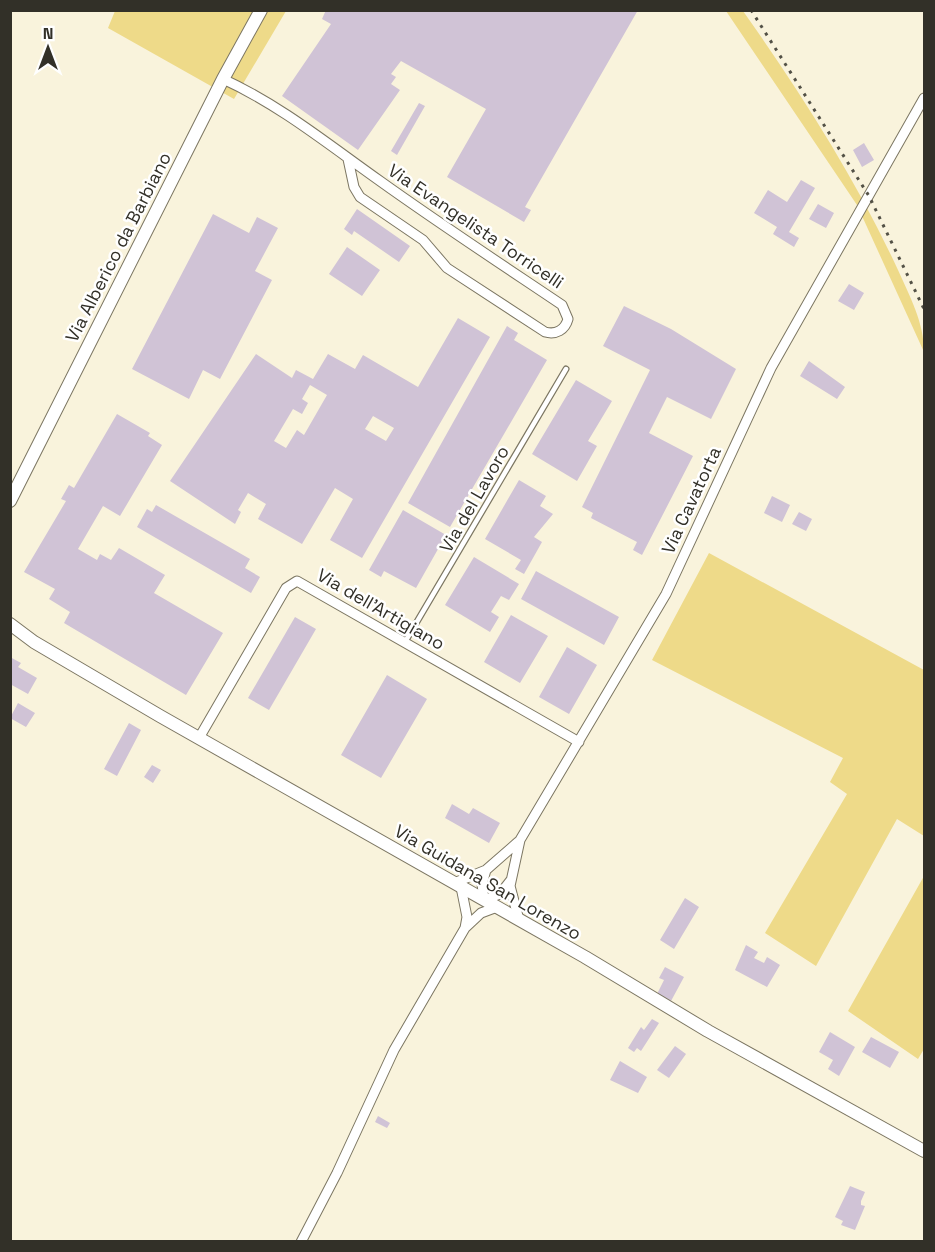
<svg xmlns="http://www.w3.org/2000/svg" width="935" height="1252" viewBox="0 0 935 1252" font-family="'Space Grotesk',sans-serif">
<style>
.green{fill:#eeda89}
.building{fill:#d0c3d6;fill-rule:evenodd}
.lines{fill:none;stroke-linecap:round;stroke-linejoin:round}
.lane-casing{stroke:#7c7662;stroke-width:7}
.street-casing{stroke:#7c7662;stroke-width:11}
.secondary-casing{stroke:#7c7662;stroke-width:14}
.lane{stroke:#fff;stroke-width:4.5}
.street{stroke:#fff;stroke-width:9}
.secondary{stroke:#fff;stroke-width:12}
.rail{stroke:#535146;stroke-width:3;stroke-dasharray:3 6;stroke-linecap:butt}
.labels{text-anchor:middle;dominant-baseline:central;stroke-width:5;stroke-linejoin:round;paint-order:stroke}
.street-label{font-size:18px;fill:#323028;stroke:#fff}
</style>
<rect width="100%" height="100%" fill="#f9f3dc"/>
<path class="green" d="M115 11H286L234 99 108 28Z
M726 11H743C801 93 856 179 898 270 910 297 924 322 924 352L857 205Z
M709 553 924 670V836L897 819 816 966 765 933 847 794 830 782 843 758 652 660Z
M924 876V1049L918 1059 848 1011Z"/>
<path class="building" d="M326 10H638L525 207 531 210 524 222 447 177 486 109 401 61 391 74 396 77 391 84 400 90 358 150 282 96 331 24 322 19Z
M419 103 425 106 397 155 391 151Z
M864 143 874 160 862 167 853 150Z
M801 180 815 188 789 232 799 238 794 247 773 234 777 227 754 213 768 190 787 202Z
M818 204 834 213 826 228 809 219Z
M357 209 410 246 399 262 354 231 352 235 344 229Z
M213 214 249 233 257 217 278 228 255 271 272 280 220 379 203 370 189 399 132 369Z
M347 247 380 270 362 296 329 274Z
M849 284 864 293 854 310 838 301Z
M624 306 671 329 736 369 711 419 667 397 649 433 693 456 642 555 633 550 637 542 591 518 593 513 582 507 650 370 603 346Z
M458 318 490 337 362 558 330 540 353 499 335 488 302 544 258 519 266 504 248 493 238 510 241 512 235 524 170 481 256 354 292 378 296 370 313 379 328 354 355 369 363 355 418 387ZM310 385 327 395 304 435 297 430 286 448 274 441 293 409 302 414 308 403 302 399ZM373 416 394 428 386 441 365 429Z
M507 326 518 333 514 340 547 360 450 527 408 503Z
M809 361 845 387 837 399 800 376Z
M576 380 612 401 588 441 597 446 577 481 532 454Z
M117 414 150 433 148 436 162 445 120 516 103 506 78 549 97 560 100 554 111 560 119 548 165 575 154 593 223 633 186 695 64 623 70 612 49 599 55 589 24 572 66 501 61 499 69 485 74 488Z
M519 480 546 496 540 506 553 514 534 537 542 542 524 574 515 569 521 560 485 539Z
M772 496 790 505 782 522 764 513Z
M156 505 250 559 245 568 260 577 251 593 137 527 147 509 152 512Z
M403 510 446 535 416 588 384 571 381 577 369 570Z
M799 512 812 519 806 531 792 524Z
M474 557 519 584 509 600 501 596 491 612 499 617 490 632 445 605Z
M536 571 619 617 604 645 521 599Z
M511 615 548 636 520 683 484 662Z
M295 617 316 629 269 710 248 698Z
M567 647 597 665 569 714 539 697Z
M10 657 21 663 18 667 37 678 28 694 10 684Z
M387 675 427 699 381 778 341 755Z
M18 703 35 713 26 727 10 718Z
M129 723 141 730 117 776 104 769Z
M152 765 161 770 153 783 144 777Z
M452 804 469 814 473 808 500 823 489 843 445 818Z
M685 898 699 907 674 949 660 940Z
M746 945 758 952 754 958 764 963 767 957 780 965 767 987 735 970Z
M665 967 684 977 671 1001 657 994 664 980 659 978Z
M652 1019 659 1023 641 1051 637 1048 634 1052 628 1048 641 1027 644 1030Z
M830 1032 855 1047 839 1076 828 1069 833 1060 819 1052Z
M871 1037 899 1052 890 1068 862 1052Z
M675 1046 686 1054 669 1078 657 1070Z
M620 1061 647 1077 638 1093 610 1080Z
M378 1116 390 1123 387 1128 375 1122Z
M850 1186 865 1192 861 1201V1205L865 1206 855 1230 841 1225 843 1221 835 1217Z"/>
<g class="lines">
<defs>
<path id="lane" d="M405 642 566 369"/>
<path id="street" d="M223 79C280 105 329 145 380 181 440 224 501 264 562 305L568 319C565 330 556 335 545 332L447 268 423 240 360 197 354 187 348 159
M199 738 286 588 297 581 579 742
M486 870 482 884 484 900 500 894 511 880
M454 883 486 870 518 842
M461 887 467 917 465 928
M519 920 510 886 520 840 666 594 771 368 924 98
M301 1242 337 1173 394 1050 465 928 481 913 497 907"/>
<path id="secondary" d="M10 501 223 79 261 10
M10 624 34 642 160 716 585 957 708 1031 924 1151"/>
</defs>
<use href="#lane" class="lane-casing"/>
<use href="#street" class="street-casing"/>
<use href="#secondary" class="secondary-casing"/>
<use href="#lane" class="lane"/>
<use href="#street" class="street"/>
<use href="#secondary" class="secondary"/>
<path class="rail" d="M751 10 869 196 924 309"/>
</g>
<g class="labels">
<g class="street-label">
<text transform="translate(476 226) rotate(34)">Via Evangelista Torricelli</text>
<text transform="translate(118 247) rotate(-63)">Via Alberico da Barbiano</text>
<text transform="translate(474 499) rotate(-60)">Via del Lavoro</text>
<text transform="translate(691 500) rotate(-65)">Via Cavatorta</text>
<text transform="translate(381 609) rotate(30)">Via dell'Artigiano</text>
<text transform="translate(488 882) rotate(30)">Via Guidana San Lorenzo</text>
</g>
</g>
<rect width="935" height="1252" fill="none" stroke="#323028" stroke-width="24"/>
<g transform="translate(48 48)" stroke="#ffffff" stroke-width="4.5" paint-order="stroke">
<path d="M0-4.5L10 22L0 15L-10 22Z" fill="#323028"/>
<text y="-9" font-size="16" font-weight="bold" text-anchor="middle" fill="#323028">N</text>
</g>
</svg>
